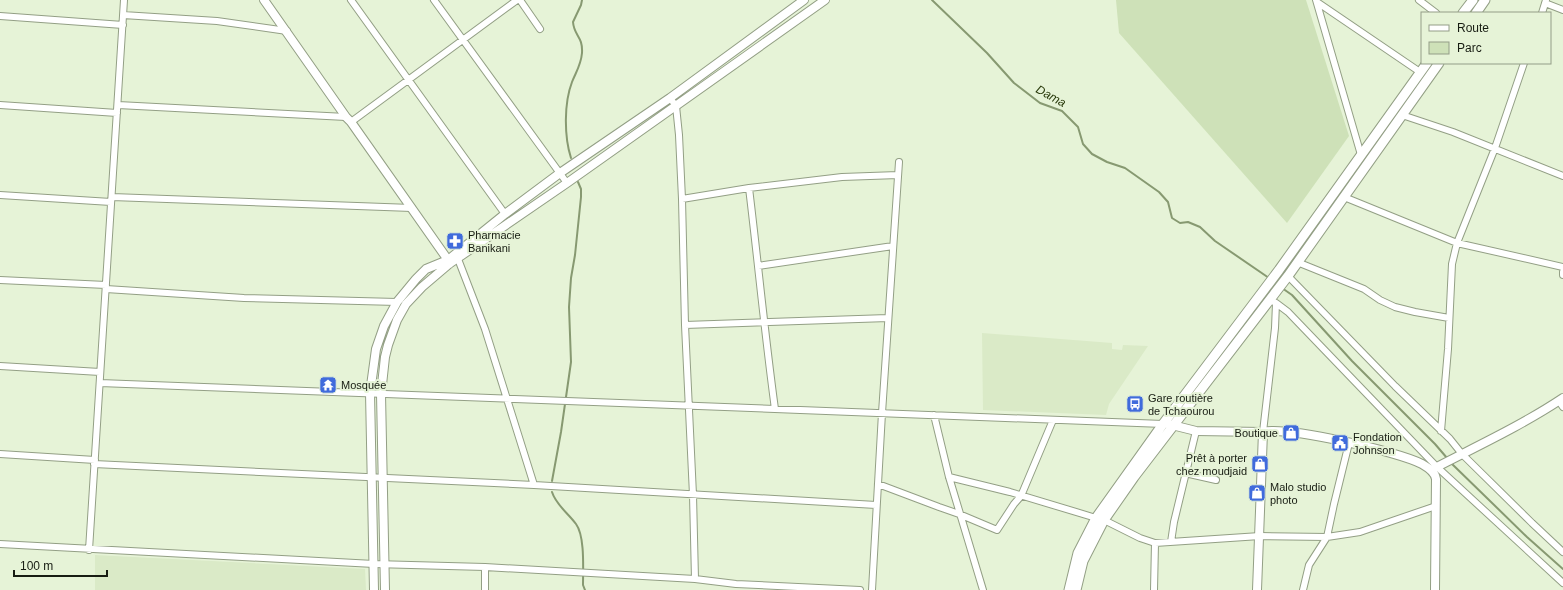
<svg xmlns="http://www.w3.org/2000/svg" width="1563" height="590" viewBox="0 0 1563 590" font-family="Helvetica,sans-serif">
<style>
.built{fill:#daeac7}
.green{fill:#cee1b8}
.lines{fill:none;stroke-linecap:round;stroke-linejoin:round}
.stream{stroke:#879971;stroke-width:2}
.street-casing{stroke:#939f85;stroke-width:8}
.secondary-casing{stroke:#939f85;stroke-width:10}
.primary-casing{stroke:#939f85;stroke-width:11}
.street{stroke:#fff;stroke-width:6}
.secondary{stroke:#fff;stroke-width:8}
.primary{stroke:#fff;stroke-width:9}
.labels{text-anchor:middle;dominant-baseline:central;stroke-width:4;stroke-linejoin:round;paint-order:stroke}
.poi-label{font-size:11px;fill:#171c12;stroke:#e6f3d7;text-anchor:start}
.water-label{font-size:12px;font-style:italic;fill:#263708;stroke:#e6f3d7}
</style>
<rect width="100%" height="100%" fill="#e6f3d7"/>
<path class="built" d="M982 333 1112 343V349L1122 350 1123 345 1148 346 1109 404 1106 415 983 410Z
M95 555 365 569 366 590H95Z"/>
<path class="green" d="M1116 0H1306L1349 136 1287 223 1119 33Z"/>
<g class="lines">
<path class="stream" d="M932 0 987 53 1014 83 1040 103 1062 111 1078 127 1083 144 1092 154 1107 162 1125 168 1159 192 1168 202 1172 218 1180 223 1188 222 1200 227 1215 241 1269 278
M571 158C564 136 564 103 572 82 576 72 581 65 582 53 583 36 574 36 573 22L581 5 582 0
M1282 288 1292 295 1352 361 1435 444 1447 458
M1451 463 1527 537 1563 569
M552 481 561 432 571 362 569 307 571 278 575 255 581 197V189L578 182
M552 492C556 505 568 513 576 524 585 536 583 569 583 585L585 590"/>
<defs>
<path id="street" d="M351 0 505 214
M434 0 567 183
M520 0 540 29
M1316 0 1361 155
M1419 0 1436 13
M1317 2 1420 72
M1545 3 1563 10
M1542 13 1546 0
M123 15 217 21 287 31
M0 16 123 25
M670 98 676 106 679 135 682 199 685 325 693 495 695 579
M0 105 117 113
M118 105 346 117
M1402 115 1453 132 1563 176
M351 122 517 0
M749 188C758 262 765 336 775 409
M0 195 111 202
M112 197 412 208
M1344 197 1457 243 1563 267
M682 199 749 188 842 177 898 175
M458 259 485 329 534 485
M1297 262 1364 289 1380 300 1395 307 1415 312 1449 318
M758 266 893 246
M1563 272V275
M1288 276 1395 386 1450 439 1462 454 1532 523 1563 552
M0 280 106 285
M106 289 244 298 397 302
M1276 303 1288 312 1437 467 1563 583
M685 325 888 318
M0 366 100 372
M100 383 1163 424
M1559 401 1563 407
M934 415 949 477 983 590
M1441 431 1448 349 1452 264 1457 243 1495 148 1524 63
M1263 432 1275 328 1276 303 1274 302
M0 454 95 460
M94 464 534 485 876 505
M1185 473 1216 480
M949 477 1010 492 1096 518
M878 484 939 507 959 514 997 530 1014 504 1021 496 1053 420
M1104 520 1140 538 1155 543 1260 536 1327 537 1360 532 1436 506
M1171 542 1174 522 1196 431
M0 544 374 564 485 567 695 579 736 584 860 590
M89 550 124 0
M485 567V590
M872 590 882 413 899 162
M1154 590 1155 543
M1303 590 1309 565 1327 537 1334 504 1349 443"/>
<path id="secondary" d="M264 0 346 117 351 122 448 260 449 264
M1168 424 1196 431 1263 432C1287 426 1400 452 1422 464 1429 468 1435 472 1436 479L1435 590
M1431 470C1475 447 1521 426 1563 398
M374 590 370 393 376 349 384 326 397 302 416 279 426 269 448 260 505 214 560 173 670 98 804 0
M385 590 381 394 385 357 388 345 397 320 406 304 422 287 449 264 567 183 825 0
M1257 590 1263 432"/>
<path id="primary" d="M1463 13 1473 0
M1476 13 1485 0
M1069 590 1078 553 1096 518 1163 424 1279 270 1427 63
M1076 590 1083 561 1104 520 1134 477 1288 276 1439 63"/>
</defs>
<use href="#street" class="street-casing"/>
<use href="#secondary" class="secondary-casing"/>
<use href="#primary" class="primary-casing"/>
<use href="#street" class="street"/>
<use href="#secondary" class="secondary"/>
<use href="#primary" class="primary"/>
</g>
<defs>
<symbol id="pharmacy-square" viewBox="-11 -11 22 22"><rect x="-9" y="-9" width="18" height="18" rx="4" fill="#406bdc" stroke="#e6f3d7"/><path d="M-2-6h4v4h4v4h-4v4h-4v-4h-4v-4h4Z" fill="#fff"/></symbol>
<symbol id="temple-square" viewBox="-11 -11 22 22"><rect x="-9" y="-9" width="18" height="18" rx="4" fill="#406bdc" stroke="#e6f3d7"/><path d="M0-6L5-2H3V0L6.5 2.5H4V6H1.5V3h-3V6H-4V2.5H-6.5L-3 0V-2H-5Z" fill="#fff"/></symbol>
<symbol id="bus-square" viewBox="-11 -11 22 22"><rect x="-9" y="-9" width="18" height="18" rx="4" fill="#406bdc" stroke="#e6f3d7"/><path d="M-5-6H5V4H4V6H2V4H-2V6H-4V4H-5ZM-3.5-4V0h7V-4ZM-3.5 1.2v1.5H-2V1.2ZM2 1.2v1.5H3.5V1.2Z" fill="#fff"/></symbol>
<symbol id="shop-square" viewBox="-11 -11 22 22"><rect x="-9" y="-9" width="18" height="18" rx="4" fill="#406bdc" stroke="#e6f3d7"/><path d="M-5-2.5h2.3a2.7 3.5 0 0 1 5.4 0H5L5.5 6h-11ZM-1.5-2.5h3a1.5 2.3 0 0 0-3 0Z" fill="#fff"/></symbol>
<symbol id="civic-square" viewBox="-11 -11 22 22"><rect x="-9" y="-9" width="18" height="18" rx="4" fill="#406bdc" stroke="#e6f3d7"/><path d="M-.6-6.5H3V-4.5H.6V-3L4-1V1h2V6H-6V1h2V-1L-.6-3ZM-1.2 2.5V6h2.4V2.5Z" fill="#fff"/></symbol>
</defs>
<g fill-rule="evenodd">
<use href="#pharmacy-square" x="445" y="231" width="20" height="20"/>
<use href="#temple-square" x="318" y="375" width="20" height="20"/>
<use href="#bus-square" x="1125" y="394" width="20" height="20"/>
<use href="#shop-square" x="1281" y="423" width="20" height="20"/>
<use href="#civic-square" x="1330" y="433" width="20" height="20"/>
<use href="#shop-square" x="1250" y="454" width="20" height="20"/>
<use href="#shop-square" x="1247" y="483" width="20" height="20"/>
</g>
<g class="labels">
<g class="poi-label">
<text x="468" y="235">Pharmacie<tspan x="468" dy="13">Banikani</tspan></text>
<text x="341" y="385">Mosquée</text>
<text x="1148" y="398">Gare routière<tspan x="1148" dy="13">de Tchaourou</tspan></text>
<text x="1278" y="433" text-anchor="end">Boutique</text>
<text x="1353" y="437">Fondation<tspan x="1353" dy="13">Johnson</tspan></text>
<text x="1247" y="458" text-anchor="end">Prêt à porter<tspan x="1247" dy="13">chez moudjaid</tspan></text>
<text x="1270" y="487">Malo studio<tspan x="1270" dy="13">photo</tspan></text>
</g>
<g class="water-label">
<text transform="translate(1051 96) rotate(29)">Dama</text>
</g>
</g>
<rect x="1421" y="12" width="130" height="52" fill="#e6f3d7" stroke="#939d88"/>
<rect x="1429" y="25" width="20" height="6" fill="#ffffff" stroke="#939d88"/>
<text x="1457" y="32" font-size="12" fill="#171c12">Route</text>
<rect x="1429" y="42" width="20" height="12" fill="#cee1b8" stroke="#939d88"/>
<text x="1457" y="52" font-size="12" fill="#171c12">Parc</text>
<path d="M14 570v6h93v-6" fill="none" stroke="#171c12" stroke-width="2"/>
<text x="20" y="570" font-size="12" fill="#171c12" stroke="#e6f3d7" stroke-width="3" paint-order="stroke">100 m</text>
</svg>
